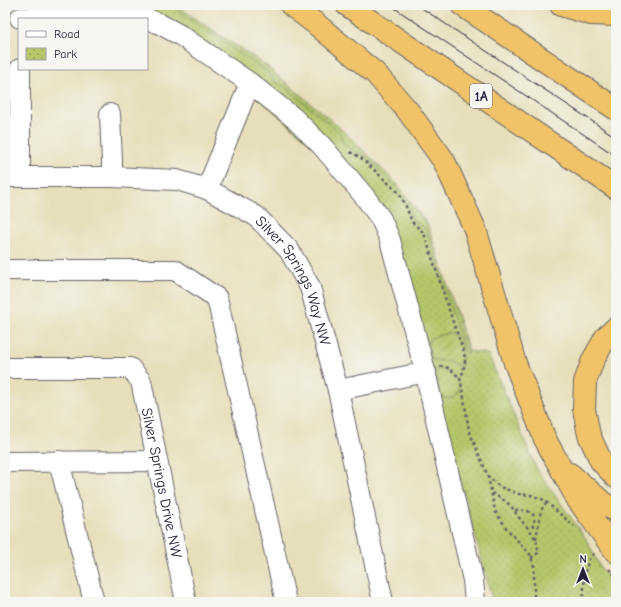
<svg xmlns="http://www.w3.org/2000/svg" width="621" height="607" viewBox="0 0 621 607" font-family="'Comic Neue',sans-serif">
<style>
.park{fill:url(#park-dots);stroke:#6c7452}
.garden{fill:url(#garden-furrows);stroke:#6c7452}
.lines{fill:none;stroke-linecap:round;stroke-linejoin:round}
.minor-casing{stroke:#676467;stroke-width:22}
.highway-casing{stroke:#676467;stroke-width:24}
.path{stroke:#676467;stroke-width:2.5;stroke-dasharray:3 3;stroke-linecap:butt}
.minor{stroke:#fff;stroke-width:20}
.highway{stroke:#f1c369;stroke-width:22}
.tram{stroke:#22223b;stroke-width:1}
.labels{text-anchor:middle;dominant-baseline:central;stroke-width:3;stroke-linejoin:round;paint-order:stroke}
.shield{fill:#f6f6f2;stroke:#626272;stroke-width:1}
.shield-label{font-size:14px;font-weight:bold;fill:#22223b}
.street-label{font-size:15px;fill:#22223b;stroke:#f6f6f2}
</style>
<defs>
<pattern id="park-dots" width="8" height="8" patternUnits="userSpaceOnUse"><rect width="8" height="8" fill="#b5c76a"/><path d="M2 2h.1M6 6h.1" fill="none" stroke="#9bab5d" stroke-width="1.8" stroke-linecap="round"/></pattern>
<pattern id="garden-furrows" width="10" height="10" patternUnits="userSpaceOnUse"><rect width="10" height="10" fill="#b5c76a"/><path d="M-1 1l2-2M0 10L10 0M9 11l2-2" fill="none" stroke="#9bab5d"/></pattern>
</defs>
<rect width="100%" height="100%" fill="#f6f6f2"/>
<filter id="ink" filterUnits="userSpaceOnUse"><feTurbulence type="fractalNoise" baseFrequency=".025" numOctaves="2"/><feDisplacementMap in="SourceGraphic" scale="8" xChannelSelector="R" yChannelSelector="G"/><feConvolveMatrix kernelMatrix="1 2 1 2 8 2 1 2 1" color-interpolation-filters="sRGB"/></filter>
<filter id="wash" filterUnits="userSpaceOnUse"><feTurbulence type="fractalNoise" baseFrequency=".012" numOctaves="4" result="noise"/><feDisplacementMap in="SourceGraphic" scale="16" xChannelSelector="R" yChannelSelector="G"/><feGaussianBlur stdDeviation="0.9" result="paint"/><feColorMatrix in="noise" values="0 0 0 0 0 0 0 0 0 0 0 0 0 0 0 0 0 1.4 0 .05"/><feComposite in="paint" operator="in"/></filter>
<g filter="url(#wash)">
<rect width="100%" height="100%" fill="#e7dfb9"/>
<path class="park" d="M26 5H175L265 65 341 129 396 183 424 220 428 226 469 351 488 354 537 470 586 539 600 567 616 588V602H493L442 412 373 198 176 26 29 8Z"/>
<path class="garden" d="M166 5H175L265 65 341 129 396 183 424 220 428 226 469 352 466 353 455 322 427 232 425 228 413 220 409 210V206L394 185 362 154C352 150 341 146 341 134L336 129 284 86 275 82 269 73 172 7Z
M447 333 456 334C461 343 464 355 461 365L459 366 448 361 433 360C430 355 425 343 431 338 435 336 443 335 447 333Z
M436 369C449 369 461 379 460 392 453 397 446 402 439 395L436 370Z"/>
</g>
<g filter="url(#ink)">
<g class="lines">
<defs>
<g id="minor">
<path d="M20 18 137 16 146 19"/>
<path d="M147 19 158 23 180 35 250 83"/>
<path d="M110 114 112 162V177"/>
<path id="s1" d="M5 177H112L177 180 207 189 256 216 289 250 310 287 338 390 383 602"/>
<path d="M20 177V69"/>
<path d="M207 189 250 83 294 118 322 146 365 197 381 219 390 240 424 367 473 580 475 602"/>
<path d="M5 270H175L217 298 286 602"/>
<path id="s2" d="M5 368H130L141 381 186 602"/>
<path d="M338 390 426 372"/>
<path d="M59 461 94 602"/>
<path d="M5 462 157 461"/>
</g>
<path id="highway" d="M291 5 316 24 375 73 408 111 444 161 475 229 515 363 545 439 578 500 616 552
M347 5 616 188
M462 5 616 109
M561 5 591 14 616 15
M616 328 606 337 593 360 585 382 584 409 589 435 601 461 616 477
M570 474 603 503 616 511"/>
</defs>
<use href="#minor" class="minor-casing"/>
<use href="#highway" class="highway-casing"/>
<path class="path" d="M350 152 360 157 398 192 405 204 412 222 424 233 453 322 464 352 465 362 463 372 460 378
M440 366 449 368 460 378 463 392 469 431 488 476 500 487 519 494 531 495 544 500 574 526
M488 476 495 511 507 529 530 554 534 566V602
M492 493C496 496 501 498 505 501 511 505 514 510 517 515 527 529 538 534 538 553L531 558
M515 510C530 510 540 512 531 530
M536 539 541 510 547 502
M609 569 616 577
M583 602 585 572 589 559 595 552"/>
<use href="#minor" class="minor"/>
<use href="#highway" class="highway"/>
<path class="tram" d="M390 5 616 156
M417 5 616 137"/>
</g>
</g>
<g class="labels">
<rect class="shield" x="470" y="84" width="22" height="24" rx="3"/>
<g class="shield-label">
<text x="481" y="96">1A</text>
</g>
<g class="street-label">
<text stroke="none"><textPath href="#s1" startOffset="336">Silver Springs Way NW</textPath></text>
<text stroke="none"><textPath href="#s2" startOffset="246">Silver Springs Drive NW</textPath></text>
</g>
</g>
<rect width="621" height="607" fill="none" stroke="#f6f6f2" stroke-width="20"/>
<rect x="18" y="18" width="130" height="52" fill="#f6f6f2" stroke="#a1a1a9"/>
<rect x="26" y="31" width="20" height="6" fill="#ffffff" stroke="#a1a1a9"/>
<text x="54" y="38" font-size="12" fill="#22223b">Road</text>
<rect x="26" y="48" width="20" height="12" fill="url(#park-dots)" stroke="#a1a1a9"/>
<text x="54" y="58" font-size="12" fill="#22223b">Park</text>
<g transform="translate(583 569)" stroke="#f6f6f2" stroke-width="3" paint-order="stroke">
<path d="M0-3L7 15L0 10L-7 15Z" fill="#22223b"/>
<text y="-6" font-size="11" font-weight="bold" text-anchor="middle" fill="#22223b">N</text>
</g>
</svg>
